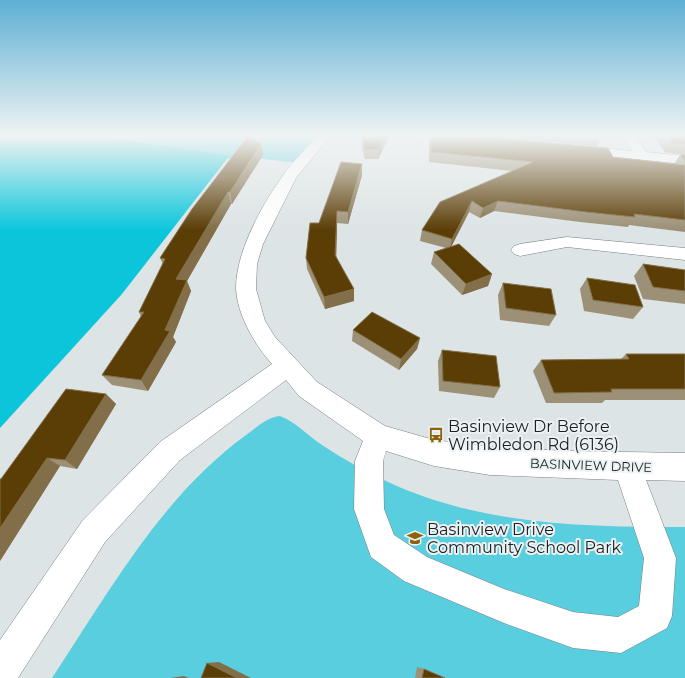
<svg xmlns="http://www.w3.org/2000/svg" width="685" height="678" viewBox="0 0 685 678" font-family="Montserrat,sans-serif">
<style>
.green{fill:#58cedf}
.forest{fill:#0bc6db}
.lines{fill:none;stroke-linecap:round;stroke-linejoin:round}
.minor-casing{stroke:#797f80;stroke-width:1}
.minor{fill:#fff;fill-rule:evenodd}
.wall{fill:#9c9076}
.shaded-wall{fill:#826f49}
.building{fill:#5b3d06;stroke:#826f49}
.labels{text-anchor:middle;dominant-baseline:central;stroke-width:4;stroke-linejoin:round;paint-order:stroke}
.street-label{font-size:13px;fill:#1c1e1f;stroke:#ebf2f3}
.near-poi-label{font-size:16px;fill:#1c1e1f;stroke:#ebf2f3;text-anchor:start}
</style>
<rect width="100%" height="100%" fill="#dde4e5"/>
<path class="green" d="M92 135H323L300 163 234 156Z
M280 416C297 423 307 435 322 445 343 459 365 471 388 482 480 525 585 527 685 527V678H52C109 592 161 497 246 435 256 428 267 417 280 416Z"/>
<path class="forest" d="M0 135H92L234 156 227 159 122 294 0 428Z"/>
<g class="lines">
<defs>
<path id="minor" d="M318 135H331L296 178 263 244 257 264 256 289 265 321 275 337 317 382 385 426 434 440 490 447 566 451 685 453V481L646 480 676 558 672 616 667 628 621 653 573 648 504 623 404 581 371 557 354 509 355 461 363 441 299 396 286 380 180 460 105 542 18 678H0V640L83 520 160 442 272 364C255 345 237 315 236 288 236 251 263 203 284 174 294 160 307 148 318 135ZM386 451 434 466 490 475 618 480 644 558 639 606 618 617 573 612 504 589 427 557 394 535 384 509 383 461Z
M409 135H456L463 136 465 139 459 143 415 139Z
M623 135H635L646 152 685 156V164L581 154 576 153 574 150 576 147 581 146 632 151Z
M567 237 685 248V260L567 247 520 256 514 254 511 250 514 246 520 244Z"/>
</defs>
<use href="#minor" class="minor-casing"/>
<use href="#minor" class="minor"/>
</g>
<path class="wall" d="M390 135 378 159H365L361 145 362 136Z
M431 135H461L613 157 674 164 680 155H684L665 152 653 135H685V232L629 225 628 227 580 222 494 211 480 218 469 212 451 247 492 274 488 286 462 295 431 264 434 252 446 248 420 241 422 230 513 171 429 162V142Z
M471 135H602L603 136 597 146Z
M261 144 263 155 232 204H231L187 281 191 291 173 337 176 342 148 391 112 385 102 375 141 317 139 312 163 264 160 258Z
M362 175 348 224 337 223 336 256 354 301 325 309 307 269 306 258 319 223Z
M643 264 685 270V304L643 299 634 276Z
M587 278 643 307 633 319 584 311 580 289Z
M503 283 556 315 549 326 500 320 498 295Z
M353 330 420 338 417 349 399 370 352 341Z
M442 350 500 387 494 398 439 391 438 361Z
M626 354H685V400H605L602 403H546L533 371 541 360 621 359Z
M106 394 116 404 77 469 60 466 0 561V479H1Z
M417 667 424 669 445 678H415Z"/>
<path class="shaded-wall" d="M386 135H390L378 159 379 149Z
M261 144 263 155 232 204 230 192Z
M362 164V175L348 224V212Z
M228 192 231 204 187 281 191 291 173 337 176 342 148 391 141 380 165 330 176 279Z
M472 201 469 212 450 249 452 239Z
M498 201 494 211 480 218 483 208Z
M337 211V223L336 267 335 255Z
M492 274 488 286 462 295 466 284Z
M354 289V301L325 309 324 297Z
M420 338 417 349 399 370 401 359Z
M106 394 116 404 77 469 65 460Z
M47 458 60 466 0 561V528Z
M219 662 251 678H237L207 663Z
M184 676 189 678H170Z"/>
<path class="building" d="M362 135H386L379 149 365 150 362 136Z
M431 135H461L608 148 613 157 685 165V220L634 214 635 217 586 212 498 201 483 208 472 201 452 239 422 230 440 202 533 162 431 152Z
M590 135H602L603 136Z
M666 135H685V144L671 143Z
M248 136 261 144 230 192H228L176 279 187 280 165 330 170 331 141 380 102 375 144 312H139L165 259 160 258 192 209Z
M680 155H685V161Z
M341 162 362 164 348 212 337 211 335 255 354 289 324 297 306 258 310 223H319Z
M459 244 492 274 466 284 434 252Z
M643 264 685 270V291L653 287Z
M587 278 635 285 643 307 593 300Z
M503 283 551 289 556 315 506 308Z
M372 312 420 338 401 359 353 330Z
M442 350 496 356 500 387 443 381Z
M626 354H685V389H611L612 392 554 393 541 360 629 359Z
M66 389 106 394 65 460 47 458 0 528V479H1Z
M207 663 237 678H201Z
M424 669 445 678H422Z"/>
<linearGradient id="sky" x2="0" y2="1"><stop stop-color="#5eafd4"/><stop offset="0.59" stop-color="#f0f3f3"/><stop offset="1" stop-color="#f0f3f3" stop-opacity="0"/></linearGradient>
<rect width="685" height="230" fill="url(#sky)"/>
<defs>
<symbol id="bus-bare" viewBox="-9 -9 18 18"><path d="M-5-6H5V4H4V6H2V4H-2V6H-4V4H-5ZM-3.5-4V0h7V-4ZM-3.5 1.2v1.5H-2V1.2ZM2 1.2v1.5H3.5V1.2Z" fill="#8e6007" stroke="#ebf2f3" stroke-width="2.5" paint-order="stroke"/></symbol>
<symbol id="school-bare" viewBox="-9 -9 18 18"><path d="M0-5L7-2L0 1L-7-2ZM-4 1L0 2.5L4 1V4Q0 6-4 4Z" fill="#8e6007" stroke="#ebf2f3" stroke-width="2.5" paint-order="stroke"/></symbol>
</defs>
<g fill-rule="evenodd">
<use href="#bus-bare" x="425" y="424" width="22" height="22"/>
<use href="#school-bare" x="404" y="527" width="22" height="22"/>
</g>
<g class="labels">
<g class="street-label">
<text transform="translate(591 465) rotate(2)">BASINVIEW DRIVE</text>
</g>
<g class="near-poi-label">
<text x="448" y="426">Basinview Dr Before<tspan x="448" dy="18">Wimbledon Rd (6136)</tspan></text>
<text x="427" y="529">Basinview Drive<tspan x="427" dy="18">Community School Park</tspan></text>
</g>
</g>
</svg>
